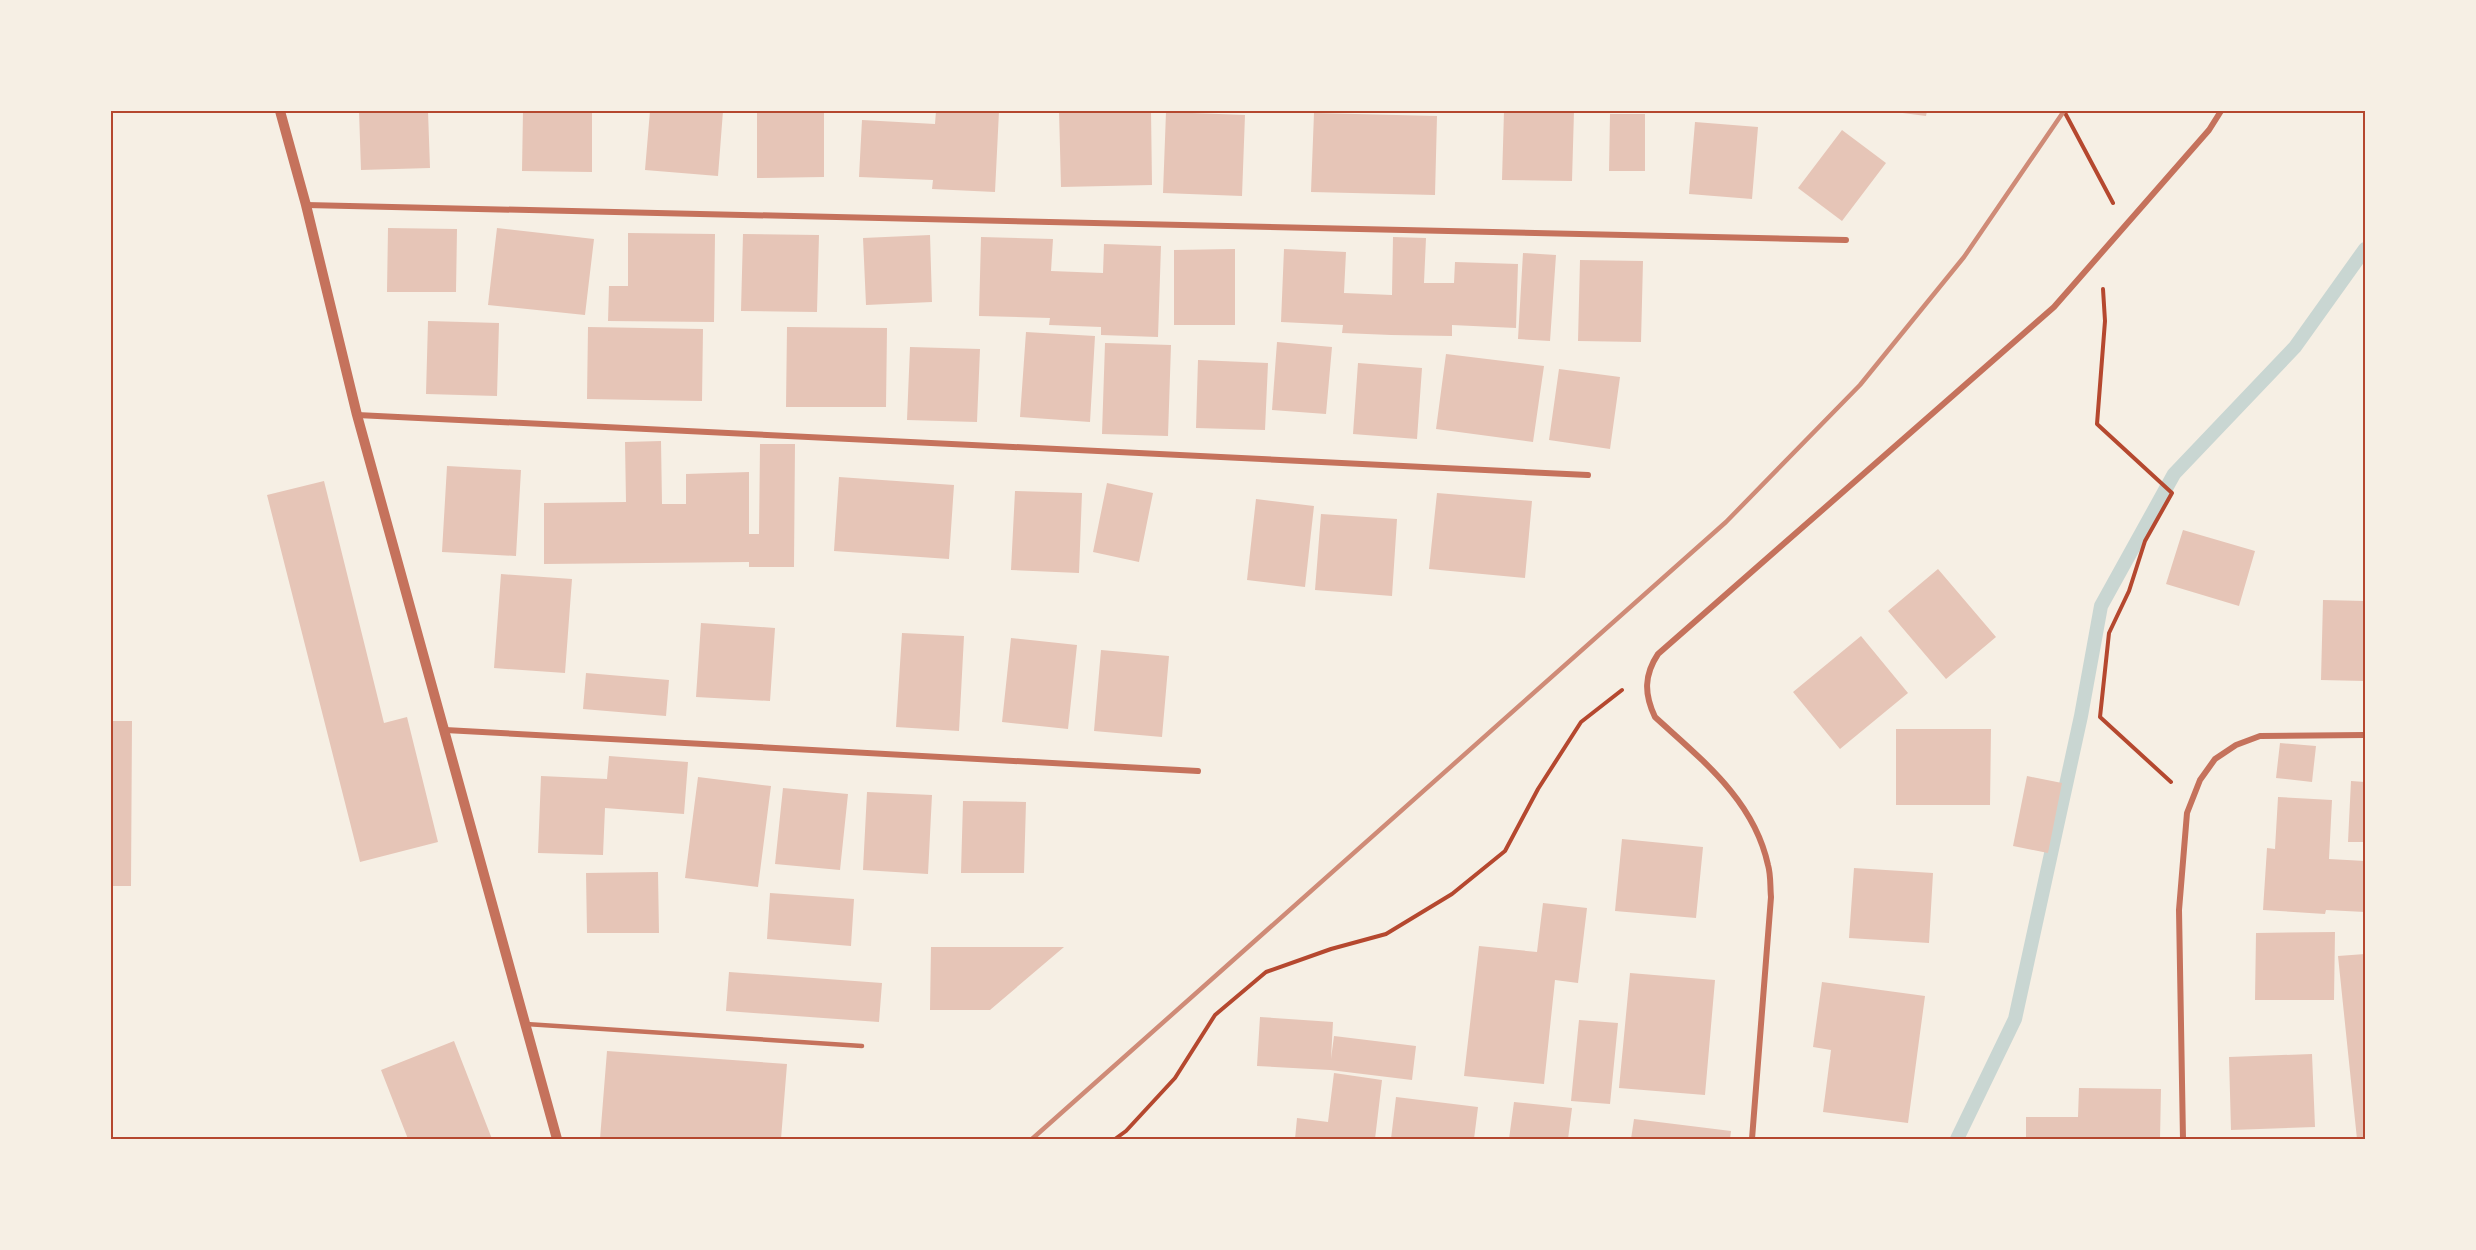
<svg xmlns="http://www.w3.org/2000/svg" width="2476" height="1250" viewBox="0 0 2476 1250" font-family="'Source Sans 3',sans-serif">
<style>
.lines{fill:none;stroke-linecap:round;stroke-linejoin:round}
.stream{stroke:#c9d6d2;stroke-width:14}
.building{fill:#e6c5b7}
.path{stroke:#b5482f;stroke-width:4}
.service{stroke:#c5725c;stroke-width:4.5}
.minor{stroke:#c5725c;stroke-width:6}
.tertiary{stroke:#c5725c;stroke-width:10}
.rail{stroke:#cf8b77;stroke-width:4.5}
.neatline{fill:none;stroke:#b5482f;stroke-width:2}
</style>
<rect width="100%" height="100%" fill="#f6efe4"/>
<g class="lines">
<path class="stream" d="M1957 1139 2015 1019 2081 716 2101 606 2174 474 2295 347 2365 249"/>
</g>
<path class="building" d="M359 111H428L430 168 361 170Z
M523 111H592V172L522 171Z
M650 111H723L718 176 645 170Z
M757 111H824V177L757 178Z
M936 111H999L995 192 932 189 933 180 859 177 862 120 935 124Z
M1059 111H1151L1152 185 1061 187Z
M1504 111H1574L1572 181 1502 180Z
M1887 111H1927L1926 116Z
M1166 112 1245 115 1242 196 1163 193Z
M1314 113 1437 116 1435 195 1311 192Z
M1610 114H1645V171H1609Z
M1695 122 1758 127 1752 199 1689 194Z
M1842 130 1886 163 1842 221 1798 188Z
M388 228 457 229 456 292H387Z
M497 228 594 239 585 315 488 305Z
M628 233 715 234 714 322 608 321 609 286H628Z
M743 234 819 235 817 312 741 311Z
M930 235 932 302 866 305 863 238Z
M981 237 1053 239 1051 271 1103 273 1104 244 1161 246 1158 337 1101 335V327L1049 325 1050 318 979 316Z
M1393 237 1426 238 1424 283H1454L1455 262 1518 264 1516 328 1452 325V336L1391 335 1342 333 1343 325 1281 322 1284 249 1346 252 1344 293 1392 295Z
M1235 249V325H1174V250Z
M1523 253 1556 255 1550 341 1518 339Z
M1580 260 1643 261 1641 342 1578 341Z
M428 321 499 323 497 396 426 394Z
M588 327 703 329 702 401 587 399Z
M787 327 887 328 886 407H786Z
M1026 332 1095 336 1090 422 1020 417Z
M1277 342 1332 347 1326 414 1272 410Z
M1105 343 1171 345 1168 436 1102 434Z
M910 347 980 349 977 422 907 420Z
M1446 354 1544 366 1533 442 1436 429Z
M1198 360 1268 363 1265 430 1196 428Z
M1358 363 1422 368 1417 439 1353 434Z
M1559 369 1620 377 1610 449 1549 440Z
M661 441 662 504H686V474L749 472V534H759L760 444H795L794 567H749V562L544 564V503L626 502 625 442Z
M447 466 521 470 516 556 442 552Z
M839 477 954 485 949 559 834 551Z
M324 481 384 723 407 717 438 842 360 862 267 495Z
M1107 483 1153 493 1139 562 1093 552Z
M1015 491 1082 493 1079 573 1011 570Z
M1437 493 1532 501 1525 578 1429 569Z
M1256 499 1314 506 1305 587 1247 580Z
M1321 514 1397 519 1392 596 1315 590Z
M2183 530 2255 551 2239 606 2166 584Z
M1938 569 1996 637 1946 679 1888 611Z
M501 574 572 579 565 673 494 668Z
M2323 600 2365 601V681L2321 680Z
M701 623 775 628 770 701 696 697Z
M902 633 964 636 959 731 896 727Z
M1861 636 1908 693 1840 749 1793 692Z
M1011 638 1077 645 1068 729 1002 722Z
M1101 650 1169 656 1162 737 1094 731Z
M586 673 669 680 666 716 583 709Z
M111 721H132L131 886H111Z
M1896 729H1991L1990 805H1896Z
M2280 743 2316 746 2312 782 2276 778Z
M609 756 688 762 684 814 605 808 603 855 538 853 541 776 607 779Z
M2027 776 2062 783 2048 853 2013 846Z
M698 777 771 786 758 887 685 878Z
M2351 781 2365 782V842H2348Z
M783 788 848 794 840 870 775 864Z
M867 792 932 795 928 874 863 870Z
M2278 797 2332 800 2329 859 2365 861V912L2326 910 2325 914 2263 910 2267 848 2275 849Z
M963 801 1026 802 1024 873H961Z
M1622 839 1703 847 1696 918 1615 911Z
M1854 868 1933 873 1929 943 1849 938Z
M658 872 659 933H587L586 873Z
M770 893 854 899 851 946 767 939Z
M1543 903 1587 908 1578 983 1555 980 1544 1084 1464 1076 1479 946 1537 952Z
M2335 932 2334 1000H2255L2256 933Z
M931 947H1064L990 1010H930Z
M2365 954V1139H2357L2338 956Z
M729 972 882 983 879 1022 726 1011Z
M1630 973 1715 980 1705 1095 1619 1088Z
M1822 982 1925 996 1908 1123 1823 1112 1831 1050 1813 1047Z
M1260 1017 1333 1022 1331 1059 1334 1036 1416 1046 1412 1080 1330 1070 1257 1066Z
M1579 1020 1618 1023 1610 1104 1571 1101Z
M454 1041 492 1139H408L381 1070Z
M607 1051 787 1064 781 1139H600Z
M2312 1054 2315 1127 2231 1130 2229 1057Z
M1334 1073 1382 1080 1375 1139H1295L1297 1118 1328 1122Z
M2079 1088 2161 1089 2160 1139H2026V1117H2078Z
M1396 1097 1478 1107 1474 1139H1391Z
M1514 1102 1572 1108 1568 1139H1509Z
M1634 1119 1731 1131 1730 1139H1631Z"/>
<g class="lines">
<path class="path" d="M2064 111 2113 203
M2103 289 2105 321 2097 424 2172 493 2145 541 2129 591 2109 633 2100 717 2171 782
M1115 1139 1126 1131 1175 1078 1215 1015 1266 972 1331 949 1386 934 1452 894 1505 851 1538 789 1581 722 1622 690"/>
<path class="service" d="M526 1024 862 1046"/>
<path class="minor" d="M306 205 1846 240
M357 415 1588 475
M445 730 1198 771
M1752 1139 1771 897C1770 887 1771 875 1768 865 1754 800 1702 760 1655 717 1644 694 1644 675 1658 654L2054 307 2209 130 2221 111
M2183 1139 2179 910 2187 813 2200 780 2215 759 2236 745 2260 736 2365 735"/>
<path class="tertiary" d="M280 111 306 205 357 415 557 1139"/>
<path class="rail" d="M1032 1139 1726 522 1860 385 1964 257 2064 111"/>
</g>
<rect width="2476" height="1250" fill="none" stroke="#f6efe4" stroke-width="225"/>
<rect x="112" y="112" width="2252" height="1026" class="neatline"/>
</svg>
